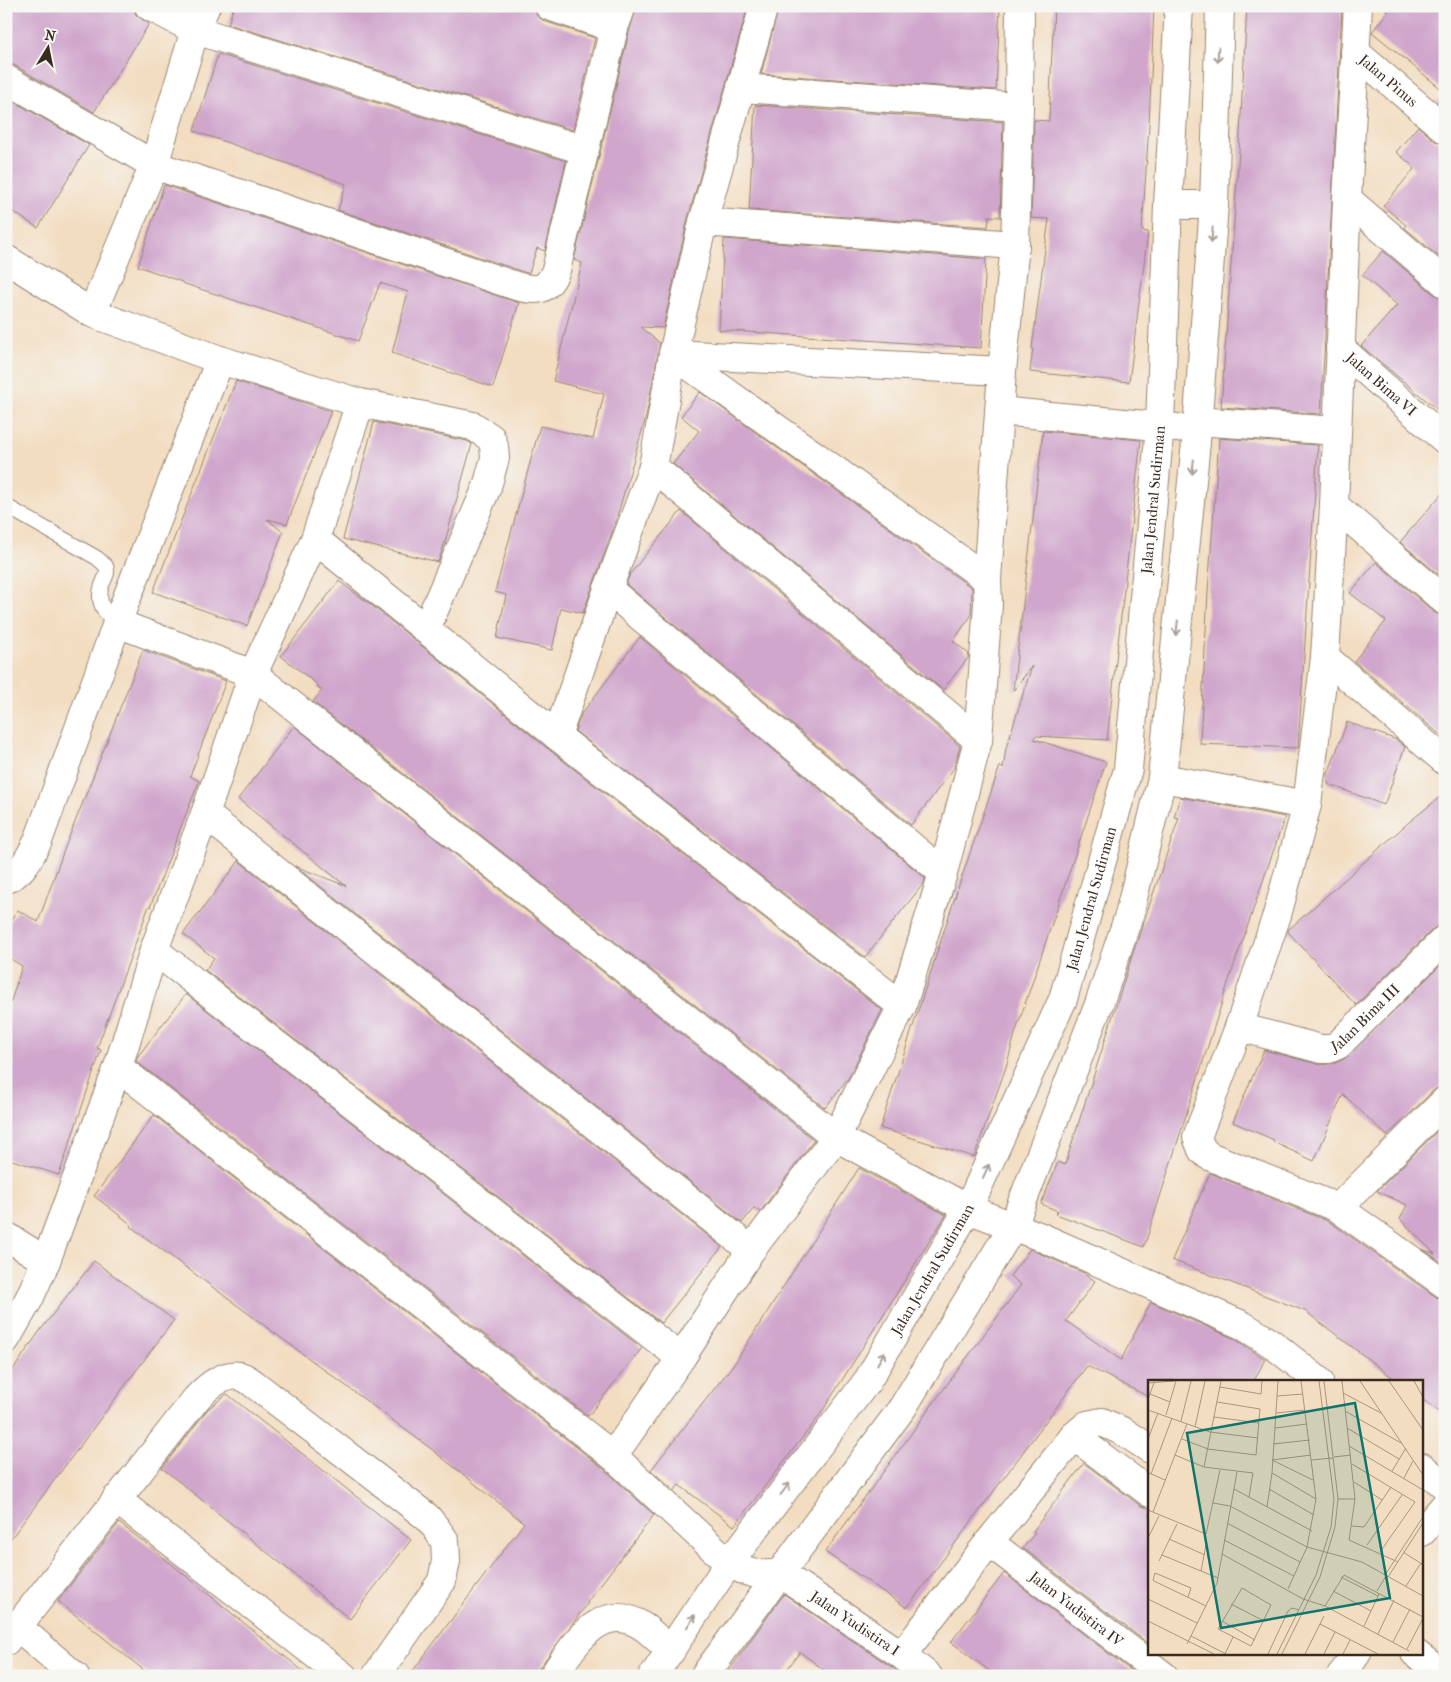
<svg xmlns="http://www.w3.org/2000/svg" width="1451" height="1682" viewBox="0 0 1451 1682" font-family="'IM FELL French Canon',serif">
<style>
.building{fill:#d0a6cc}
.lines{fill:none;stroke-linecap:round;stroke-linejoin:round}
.lane-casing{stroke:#978470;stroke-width:16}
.street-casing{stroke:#978470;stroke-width:30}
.lane{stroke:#fff;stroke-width:14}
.street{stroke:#fff;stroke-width:28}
.oneway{stroke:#a79f9a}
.labels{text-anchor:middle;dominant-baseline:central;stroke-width:4;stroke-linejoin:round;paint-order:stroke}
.street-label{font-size:15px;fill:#3b2a1e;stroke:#f6f6f2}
.inset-road{fill:none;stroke:#a99580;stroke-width:1}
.view{fill:#0f766e;fill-opacity:0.15;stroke:#0f766e;stroke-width:2.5}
.inset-edge{fill:none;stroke:#3b2a1e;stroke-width:2.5}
</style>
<rect width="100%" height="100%" fill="#f6f6f2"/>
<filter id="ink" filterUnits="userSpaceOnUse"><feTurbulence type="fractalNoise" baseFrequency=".02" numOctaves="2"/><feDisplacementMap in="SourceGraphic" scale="10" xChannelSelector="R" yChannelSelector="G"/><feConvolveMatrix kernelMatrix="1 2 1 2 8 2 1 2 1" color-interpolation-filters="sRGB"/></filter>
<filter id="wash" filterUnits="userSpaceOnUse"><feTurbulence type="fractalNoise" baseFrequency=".0096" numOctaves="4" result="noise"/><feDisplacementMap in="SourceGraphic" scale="20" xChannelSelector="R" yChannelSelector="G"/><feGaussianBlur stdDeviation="1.12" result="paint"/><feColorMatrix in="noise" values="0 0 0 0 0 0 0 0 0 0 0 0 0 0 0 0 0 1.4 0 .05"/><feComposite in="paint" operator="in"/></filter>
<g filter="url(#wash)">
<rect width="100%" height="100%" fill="#f3ddc1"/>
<g id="blocks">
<path class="building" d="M6 6H133L136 15 149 24 94 112 14 65 6 63Z
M234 6H534L537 16 544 21 595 38 573 130 228 24Z
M637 6H748L688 218 663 328 640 327 660 343 646 417 615 524 583 613 561 608 552 650 497 638 506 595 495 592 540 426 593 439 604 394 553 381 582 263 574 260 629 32Z
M779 6H1000L996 90 761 74Z
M1054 6H1154L1149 125 1142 231 1148 232 1129 382 1030 372 1033 348H1032L1049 219 1031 218 1034 120 1049 121Z
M1247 6H1342L1321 414 1221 407 1239 151Z
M1392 6H1445V92L1372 32Z
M218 54 566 161 545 251 537 248 529 273H527L338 210 346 184 194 131Z
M1445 93V108L1437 102Z
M6 97 89 145 38 228 6 207Z
M755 105 1003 122 1000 217 989 216 988 227 749 210Z
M1418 126 1435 141 1445 144V262L1404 227 1406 225 1383 206 1414 169 1412 167 1413 166 1396 152Z
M164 185 519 303 493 387 392 353 408 292 380 283 358 341 182 283V282L138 266Z
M724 239 986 259 981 348 719 330Z
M1383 251 1435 295 1445 298V416L1361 346 1397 305 1362 275Z
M236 381 331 411 287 524 267 519 283 532 247 626 153 592Z
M700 392 972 588 971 616 953 641 969 654 968 658 943 690 673 464 699 431 681 416Z
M374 422 467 441 472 444 445 542 438 562 343 539Z
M1043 431 1141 440 1107 740 1035 736 1034 739 1106 762 1015 1034 1006 1067 974 1157 880 1128 957 891 1000 766 1003 769 1006 748 1032 666 1013 691Z
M1219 438 1318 445 1298 748 1200 744 1208 592Z
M1445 490V580L1400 542Z
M681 511 960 746 954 768 911 825 626 584 630 574Z
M1376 562 1435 613 1445 616V739L1354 661 1386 621 1350 593Z
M339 581 374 607 547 748 882 1010 849 1077 825 1108 313 702 322 690 317 687 318 685 281 656Z
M640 637 925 878 924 883 865 957 575 731 582 713Z
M143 650 226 681 190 776 199 781 150 907 149 906 97 1048 101 1050 59 1175 6 1158V1017L22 966 6 956V927L18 910 38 922 64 850Z
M1347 722 1397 740 1405 747 1384 805 1328 784V774Z
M294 726 814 1140 760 1212 754 1208 742 1223 295 866 346 886 238 799Z
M1445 793V924H1441L1434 928 1356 1005 1288 932V930L1408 823Z
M1180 797 1285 817 1229 980 1144 1247 1056 1214 1058 1211 1041 1204 1058 1162 1065 1165 1133 953 1179 818 1174 817Z
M239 861 722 1247 661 1323 205 970 214 958 183 934Z
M1445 961V1086H1440L1434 1090 1387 1136 1343 1094 1314 1161 1273 1142 1274 1140 1233 1122 1264 1050 1321 1065 1335 1063 1344 1059Z
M186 994 642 1348 588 1416 136 1061 138 1056Z
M154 1115 603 1468 654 1515 587 1602 588 1603 533 1676H409L524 1523 430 1448 130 1226 131 1224 94 1196Z
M1445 1123V1265L1422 1249 1435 1254 1400 1219 1407 1205 1377 1191Z
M859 1168 946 1215 820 1415 734 1526 679 1485 674 1491 651 1470 736 1361Z
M1210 1173 1330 1222 1436 1297 1445 1299V1416L1422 1399V1381H1397L1305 1311 1172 1260Z
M1030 1249 1084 1273 1095 1281 1066 1321 1121 1360 1151 1302 1235 1339 1265 1359 1254 1381H1150L1149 1397 1087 1366 907 1608 825 1552 940 1394 1021 1285 1010 1276Z
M94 1261 174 1320 6 1545V1380L39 1332Z
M227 1394 411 1540 350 1619 162 1468 208 1409Z
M1084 1463 1141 1506 1150 1508V1645L1023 1548 1035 1533 1033 1531Z
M119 1523 148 1545 309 1676H151L58 1601Z
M1004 1573 1138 1676H996L951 1642Z
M784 1594 893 1668 903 1676H832L800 1652 782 1676H725Z"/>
</g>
</g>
<g filter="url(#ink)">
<use href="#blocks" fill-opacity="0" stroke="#978470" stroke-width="1"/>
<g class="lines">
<defs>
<path id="lane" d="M6 506 97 558 106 566C109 573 105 578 102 585 96 602 104 614 117 623"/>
<g id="street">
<path d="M149 6 195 30 584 150"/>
<path d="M549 6 614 28"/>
<path d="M1358 6 1347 199 1334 505 1325 657 1307 805 1277 915 1239 1027 1197 1137 1202 1150 1209 1156 1338 1208 1445 1284"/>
<path id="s1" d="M1355 52 1445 129"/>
<path d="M6 79 154 165 516 286C538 292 547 291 556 270L614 28 622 6"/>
<path d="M741 88 1019 107"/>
<path d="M1347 199 1445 283"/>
<path d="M1168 205H1214"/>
<path d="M703 222 1015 245"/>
<path d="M6 259 92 313 220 360 360 403 473 426 491 438 494 446 495 458 487 487 426 629"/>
<path d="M92 313 154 165 195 30 206 6"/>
<path id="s2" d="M1340 348 1445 440"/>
<path d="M673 354 987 579"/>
<path d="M673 354 1002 371"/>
<path d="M999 411 1177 428"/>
<path d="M1197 421 1336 431"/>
<path d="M653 467 978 740"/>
<path d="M1334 505 1445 601"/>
<path d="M315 539 557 736 902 1006"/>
<path d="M608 589 943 873"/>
<path d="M117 623 253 674 836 1137 968 1209 1041 1237 1242 1325 1271 1343 1319 1381"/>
<path d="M1325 657 1445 761"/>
<path d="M557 736 608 589 653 467 673 354 703 222 764 6"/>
<path d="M1162 778 1307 805"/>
<path d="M205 814 751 1250"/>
<path d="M6 879C23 873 30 856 38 841L117 623 220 360"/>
<path d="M154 950 681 1358"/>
<path id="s3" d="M1239 1027 1321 1049H1329L1338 1045 1445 939"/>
<path id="s4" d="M118 1067 613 1456 729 1563C748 1574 758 1576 780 1573L902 1655 928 1676"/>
<path d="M1338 1208 1445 1101"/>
<path d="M6 1236 46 1261"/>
<path d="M6 1339 29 1299 46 1261 118 1067 154 950 205 814 253 674 315 539 360 403"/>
<path d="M1074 1436 1150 1493"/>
<path d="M613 1456 681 1358 751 1250 836 1137 902 1006 943 873 978 740 988 604 987 579 1002 371 1015 245 1019 107 1020 6"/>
<path d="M1422 1467 1445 1486"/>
<path d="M116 1499 343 1676"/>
<path d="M1422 1532 1445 1505"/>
<path id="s5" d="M989 1542 1164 1676"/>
<path d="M18 1627 75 1676"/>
<path d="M6 1641 196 1399C207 1387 223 1373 240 1376 245 1377 250 1381 254 1384L427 1517 436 1528 445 1541 446 1561 442 1581 376 1676"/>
<path d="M1415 1653 1445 1676"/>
<path d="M902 1655 989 1542 1074 1436 1087 1425 1102 1422 1124 1432 1150 1449"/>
<path d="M553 1676C574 1645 602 1597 645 1628 654 1635 662 1643 671 1651"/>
<path id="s6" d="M653 1676 729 1563 868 1380 968 1209 1063 999 1128 769 1160 426 1168 205 1179 6"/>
<path d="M704 1676 903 1407 1013 1226 1099 1004 1129 915 1162 778 1196 442 1214 205 1220 6"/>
<path d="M1341 1676 1357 1653"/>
</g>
</defs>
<use href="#lane" class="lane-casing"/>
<use href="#street" class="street-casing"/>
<use href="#lane" class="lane"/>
<use href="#street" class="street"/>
</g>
<defs><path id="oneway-shaft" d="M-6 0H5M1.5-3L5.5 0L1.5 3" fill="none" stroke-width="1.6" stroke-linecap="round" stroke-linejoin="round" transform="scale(1.25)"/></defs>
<g class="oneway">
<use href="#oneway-shaft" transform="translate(1218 55) rotate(92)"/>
<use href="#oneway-shaft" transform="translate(1212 235) rotate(95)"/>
<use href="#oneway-shaft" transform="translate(1193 467) rotate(96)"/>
<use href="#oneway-shaft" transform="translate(1177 628) rotate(96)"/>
<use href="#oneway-shaft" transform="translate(986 1171) rotate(-66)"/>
<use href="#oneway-shaft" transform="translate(881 1358) rotate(-60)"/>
<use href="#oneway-shaft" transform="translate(785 1489) rotate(-53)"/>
<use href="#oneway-shaft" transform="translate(691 1621) rotate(-57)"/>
</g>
</g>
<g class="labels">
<g class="street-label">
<text stroke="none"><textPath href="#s1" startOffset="44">Jalan Pinus</textPath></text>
<text stroke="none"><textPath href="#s2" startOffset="55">Jalan Bima VI</textPath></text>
<text stroke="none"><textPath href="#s6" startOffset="1304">Jalan Jendral Sudirman</textPath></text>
<text stroke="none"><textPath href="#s6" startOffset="899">Jalan Jendral Sudirman</textPath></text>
<text stroke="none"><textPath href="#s3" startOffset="141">Jalan Bima III</textPath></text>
<text stroke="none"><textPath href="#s6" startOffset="494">Jalan Jendral Sudirman</textPath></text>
<text stroke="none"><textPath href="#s5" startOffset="110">Jalan Yudistira IV</textPath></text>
<text stroke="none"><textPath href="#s4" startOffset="931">Jalan Yudistira I</textPath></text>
</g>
</g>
<g transform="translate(1148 1380)">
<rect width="275" height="275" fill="#f3ddc1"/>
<path class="inset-road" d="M194 1 207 119 201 160 250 182M212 1 275 95M241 1 275 50M266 1 275 17M0 3 26 1M72 7 113 14 114 1M195 13 233 33M2 14 22 22M129 16 155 14M0 19 6 3M0 30 62 52 110 58M197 31 253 63M128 33 157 30M18 35 28 1M66 37 111 43M33 41 43 1M47 47 57 1M127 48 159 44M199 48 251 79M0 59 10 33M34 59 60 69 108 75 112 29 69 22M125 64 162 60M201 66 275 110M27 75 56 87 105 93 101 117M186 77 203 75M124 80 165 100M124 80 163 75M163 80 185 78M204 84 267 122 232 172M56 87 73 1M244 91 258 68M1 93 17 100M124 93 168 119M3 94 24 38M256 98 265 81M206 102 234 120M86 109 164 151M121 109 166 135M190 119H207M65 123 82 126 159 167 214 182 275 216M119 127 124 93 130 1M0 130 58 154 72 90M5 132 39 44M79 143 152 182M204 146 216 147 243 107M0 158 11 136M21 159 57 175M76 160 146 196M219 165 254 115M255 172 274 184M74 174 155 219 177 226 261 271M14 175 70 198M11 181 29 144M53 191 58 165M237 195 275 137M193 197 230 216M240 197 275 143M258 206 273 183M94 208 123 225 103 266 70 249ZM140 209 159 167 168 119 153 1M185 211 223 231M229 211 238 196M40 217 43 208 7 193 5 200 6 201 58 226M0 219 49 243M83 224 116 241M177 226 196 195 275 237M0 241 66 274M74 241 107 260M172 244 230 274M216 246 231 214M230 254 246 220M43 256 78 274M245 262 262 229M39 264 69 203 89 92M259 269 275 238M77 274 85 257M120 274 140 231 144 228 151 230M129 274 168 195 183 147 186 119 171 1M134 274 172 197 187 147 190 119 176 1M157 274 176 236M176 274 187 252M195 274 202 260"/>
<path class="view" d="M207 23 242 218 73 248 39 53Z"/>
<rect width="275" height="275" class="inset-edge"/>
</g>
<rect width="1451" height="1682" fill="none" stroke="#f6f6f2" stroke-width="25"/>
<g transform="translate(48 48) rotate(10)" stroke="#f6f6f2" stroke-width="4" paint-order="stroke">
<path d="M0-4L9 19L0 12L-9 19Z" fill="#3b2a1e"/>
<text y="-8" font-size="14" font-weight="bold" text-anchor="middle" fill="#3b2a1e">N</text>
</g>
</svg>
